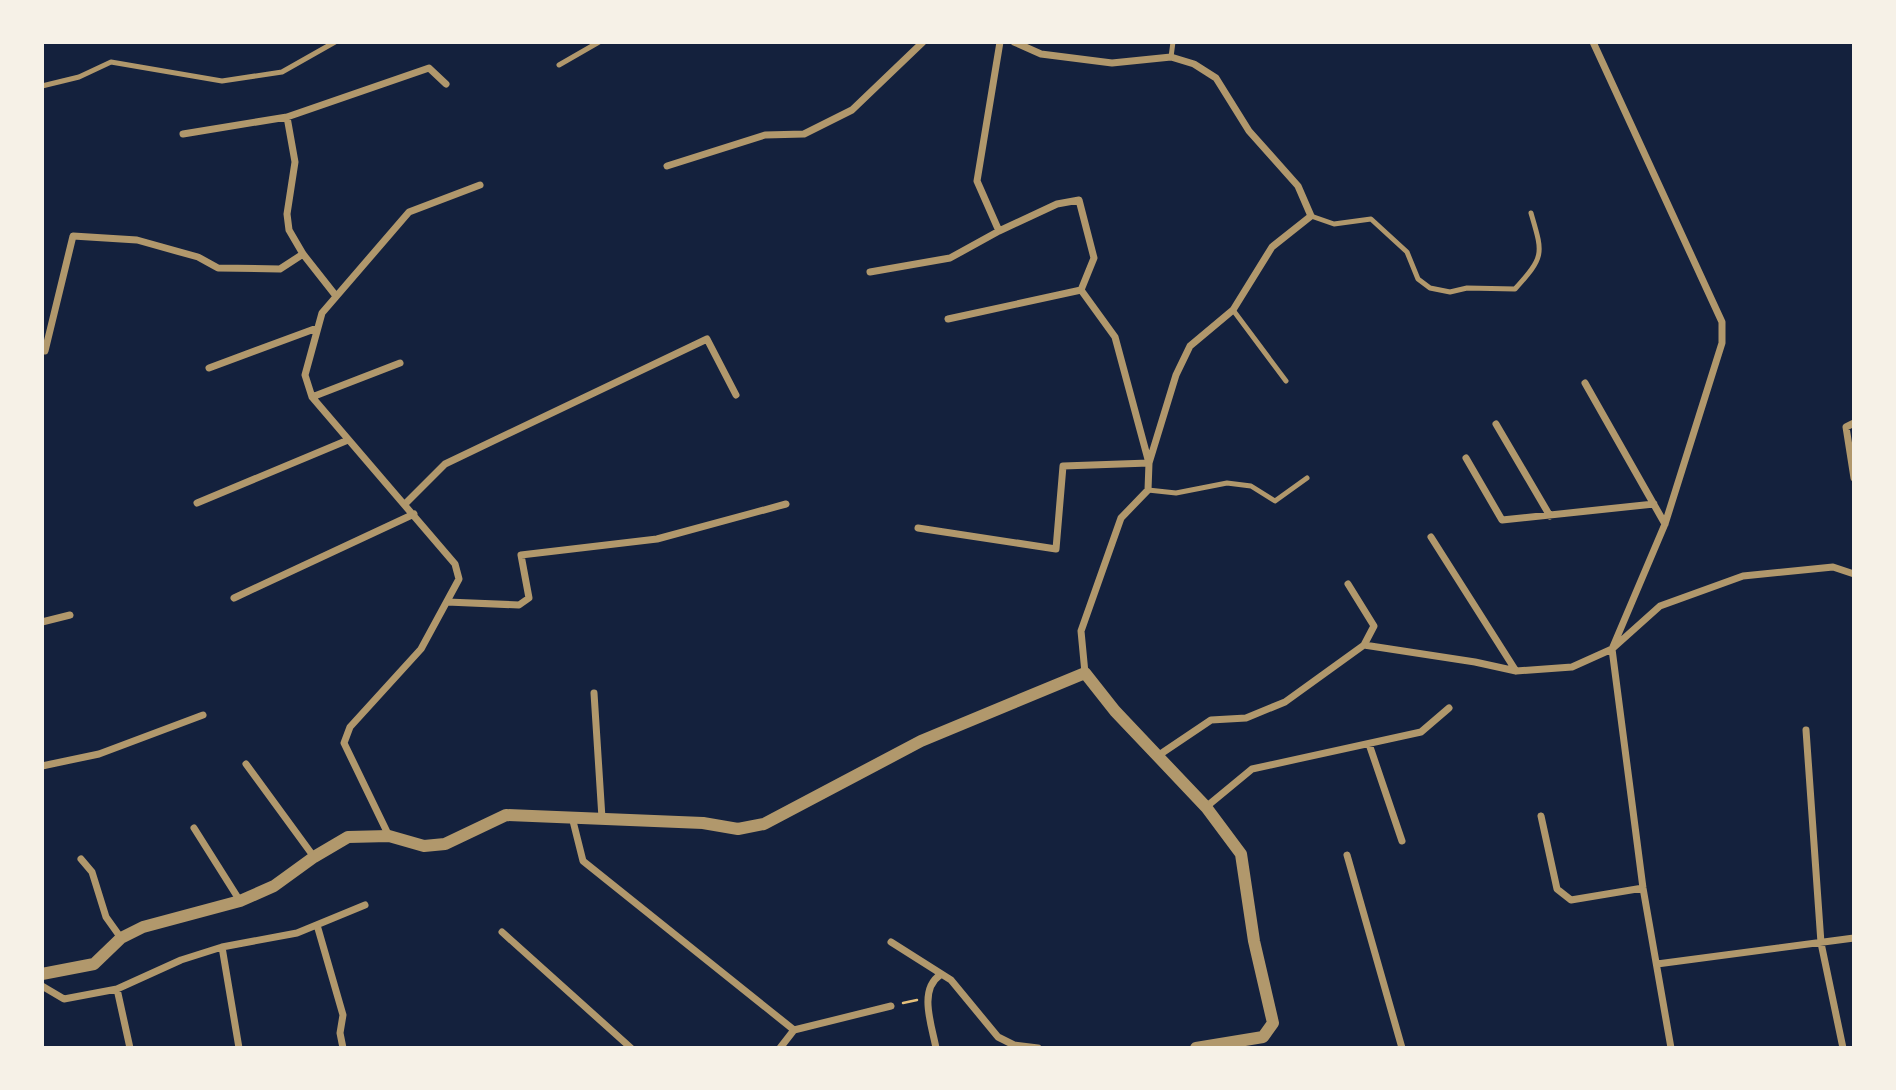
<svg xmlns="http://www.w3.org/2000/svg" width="1896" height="1090" viewBox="0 0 1896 1090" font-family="Figtree,sans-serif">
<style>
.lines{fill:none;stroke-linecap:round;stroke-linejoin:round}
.path{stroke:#e5c07b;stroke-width:2.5}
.service{stroke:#b1986c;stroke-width:5}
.minor{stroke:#b1986c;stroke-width:7}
.tertiary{stroke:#b1986c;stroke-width:12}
</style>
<rect width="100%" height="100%" fill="#14213d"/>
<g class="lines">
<path class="path" d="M903 1003 917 1000"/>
<path class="service" d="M1171 57 1173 42
M559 65 599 42
M42 86 79 77 111 62 222 81 282 72 335 42
M1311 216 1334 224 1371 219 1407 252 1418 279 1430 288 1450 292 1467 288 1515 289C1545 256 1543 254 1531 213
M1233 310 1286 381
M1148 490 1176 493 1227 483 1251 486 1275 501 1307 478"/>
<path class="minor" d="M1014 42 1041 54 1112 63 1171 57 1194 64 1216 78 1249 131 1298 186 1311 216 1272 247 1233 310 1190 346 1176 375 1149 463 1148 490 1121 518 1081 631 1085 673
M1593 42 1722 322V343L1665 524 1612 649 1643 888 1671 1048
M287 117 295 162 287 214 289 230 303 254 336 296
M183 134 287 117 429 68 446 84
M667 166 765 135 804 134 852 110 923 42
M999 231 977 181 1000 42
M870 272 950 258 999 231 1057 204 1079 200 1094 258 1081 290 1115 337 1149 463 1063 466 1056 549 918 528
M948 319 1081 290
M45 351 73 236 137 240 198 257 218 268 280 269 303 254
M209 368 317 328
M1585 383 1665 524
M312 397 400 363
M1854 423 1846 427 1854 478
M1496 424 1550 516
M1466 458 1502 520 1654 504
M197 503 348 440
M405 504 445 464 707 339 736 395
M1431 537 1516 671
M1348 584 1374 626 1364 645
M234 598 414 514
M447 602 519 605 529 598 521 555 657 539 786 504
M42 622 70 615
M594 693 602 818
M1806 730 1821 943 1843 1048
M1369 744 1402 841
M1159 755 1211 720 1246 718 1285 702 1364 645 1475 662 1516 671 1572 667 1612 649 1660 606 1743 576 1833 567 1854 574
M246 764 314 857
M42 766 99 754 203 715
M1206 807 1252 769 1421 732 1449 708
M1541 816 1557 889 1571 900 1643 888
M572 817 583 861 794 1030 891 1006
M194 828 240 901
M389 836 344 743 350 727 421 649 459 579 455 564 312 397 305 375 322 313 409 212 480 185
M1347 855 1402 1048
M81 859 92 872 106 917 121 938
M317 925 343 1015 340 1033 343 1048
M502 932 631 1048
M891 942 951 980 998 1037 1014 1045 1038 1048
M222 947 239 1048
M1657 964 1854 938
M42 986 64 999 117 989 181 960 222 947 297 933 365 905
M117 989 130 1048
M780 1048 794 1030
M936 1048C932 1026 918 990 940 975"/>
<path class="tertiary" d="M42 974 94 964 121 938 143 927 240 901 274 886 314 857 348 837 389 836 424 846 445 844 506 815 703 823 738 829 764 824 921 741 1085 673 1115 711 1206 807 1241 854 1254 941 1273 1023 1263 1037 1196 1048"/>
</g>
<rect width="1896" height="1090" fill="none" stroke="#f6f1e7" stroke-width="88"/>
</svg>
